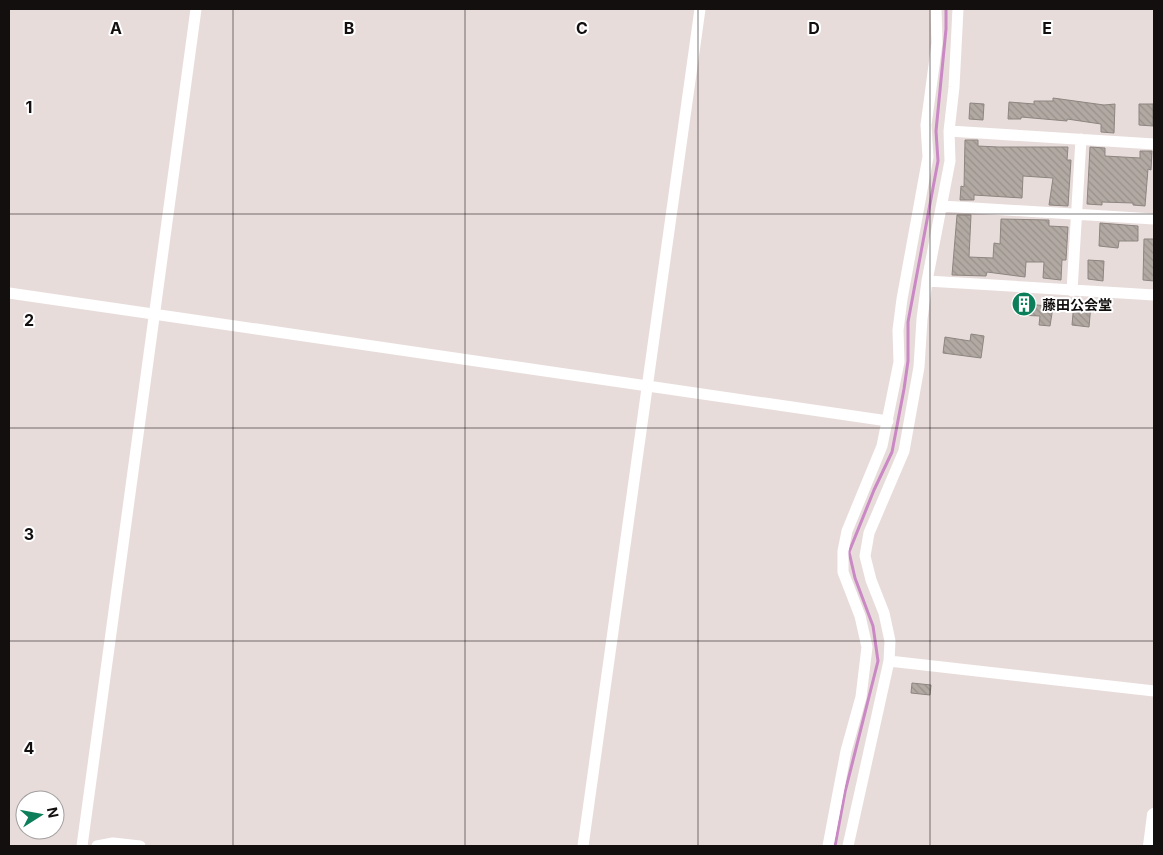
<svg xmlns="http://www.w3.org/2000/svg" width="1163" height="855" viewBox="0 0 1163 855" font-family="Inter,'Noto Sans JP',sans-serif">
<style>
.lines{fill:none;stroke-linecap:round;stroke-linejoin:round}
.stream{stroke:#ca88c5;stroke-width:3}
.building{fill:url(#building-back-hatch);stroke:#8d857f}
.minor{stroke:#fff;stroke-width:11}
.tertiary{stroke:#fff;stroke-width:14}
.grid{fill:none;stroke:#130f0f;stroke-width:1;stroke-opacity:0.55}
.labels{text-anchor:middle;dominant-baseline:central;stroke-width:4;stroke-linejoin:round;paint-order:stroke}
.poi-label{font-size:14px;font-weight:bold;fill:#130f0f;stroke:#fff;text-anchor:start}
.grid-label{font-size:16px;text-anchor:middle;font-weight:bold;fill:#130f0f;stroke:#fff;stroke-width:4;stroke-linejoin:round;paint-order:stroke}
</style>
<defs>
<pattern id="building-back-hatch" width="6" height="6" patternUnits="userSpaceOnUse" patternTransform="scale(1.25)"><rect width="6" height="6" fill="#b2a9a3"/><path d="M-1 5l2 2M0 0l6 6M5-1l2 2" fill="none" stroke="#98908b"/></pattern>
</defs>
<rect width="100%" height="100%" fill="#e8dcdb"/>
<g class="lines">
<path class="stream" d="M835 846 845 792 878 661 873 626 855 578 849 552 874 490 892 452 904 389 908 361V322L938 161 936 131 946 29V9"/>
</g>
<path class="building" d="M1053 98 1104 105 1115 104 1114 133 1101 132V124L1067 119V121L1021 117V119H1008L1009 102 1034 104V101H1053Z
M970 103 984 104 983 120 969 119Z
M1139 104H1153V126L1139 125Z
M965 140H978V146L998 147H1068L1067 160H1071L1068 206 1049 205 1053 178 1023 176 1022 198 974 195V200H960L961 186 964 187Z
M1090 147 1105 148V156L1140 158V151H1152L1151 170 1148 169 1145 206 1133 205V203L1102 202V205L1087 204Z
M957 215H971L969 257 993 258 994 243 1000 244 1001 219 1049 220V226L1068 227 1066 260H1062L1061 280 1043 278 1044 262H1026L1025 277 987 272 986 276 952 275Z
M1100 223 1138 226V241H1119L1118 248 1099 246Z
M1144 239H1154V281L1143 280Z
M1088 260 1104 261 1103 281 1088 279Z
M1019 294 1031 295 1030 304 1053 307 1050 326 1039 325 1040 316 1018 315Z
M1074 302 1091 304 1089 327 1072 325Z
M971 334 984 336 981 358 943 353 945 337 970 341Z
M912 683 931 685 930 695 911 693Z"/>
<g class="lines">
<path class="minor" d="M958 9 954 87 949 131 950 161 927 281 1154 295
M949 131 1154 144
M942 206 1154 219
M1072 291 1081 139
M9 293 888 421
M889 661 1154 691
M82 846 196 9
M97 846 113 843 140 846
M583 846 700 9
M828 846 846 751 861 697 867 647 860 616 843 572V551L847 531 882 446 899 362 898 330 902 299 928 157 926 125 937 43 936 9
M848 846 889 661 890 641 884 613 871 580 865 556 869 533 904 451 919 367 922 319 927 281"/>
<path class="tertiary" d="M1150 846 1154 815"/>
</g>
<path class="grid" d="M233 9V846M465 9V846M698 9V846M930 9V846M9 214H1154M9 428H1154M9 641H1154"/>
<defs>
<symbol id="building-disc" viewBox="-11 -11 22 22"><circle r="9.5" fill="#0c7e5a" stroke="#fff"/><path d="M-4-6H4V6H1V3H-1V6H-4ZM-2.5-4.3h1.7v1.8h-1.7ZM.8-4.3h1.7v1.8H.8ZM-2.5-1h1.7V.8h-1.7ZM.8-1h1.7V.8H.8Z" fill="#fff"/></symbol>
</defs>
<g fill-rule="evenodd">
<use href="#building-disc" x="1010" y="290" width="28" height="28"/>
</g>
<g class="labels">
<g class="poi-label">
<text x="1042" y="304">藤田公会堂</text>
</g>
</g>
<g class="grid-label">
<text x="116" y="34">A</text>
<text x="349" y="34">B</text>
<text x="582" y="34">C</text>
<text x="814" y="34">D</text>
<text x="1047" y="34">E</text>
<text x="29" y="113">1</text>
<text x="29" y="326">2</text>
<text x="29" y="540">3</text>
<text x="29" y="754">4</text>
</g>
<rect width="1163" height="855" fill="none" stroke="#130f0f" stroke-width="20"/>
<g transform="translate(40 815) rotate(79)"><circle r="24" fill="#ffffff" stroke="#a19f9f"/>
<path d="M0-4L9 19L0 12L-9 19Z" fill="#0c7e5a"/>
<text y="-8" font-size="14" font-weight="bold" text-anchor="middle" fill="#130f0f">N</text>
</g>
</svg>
